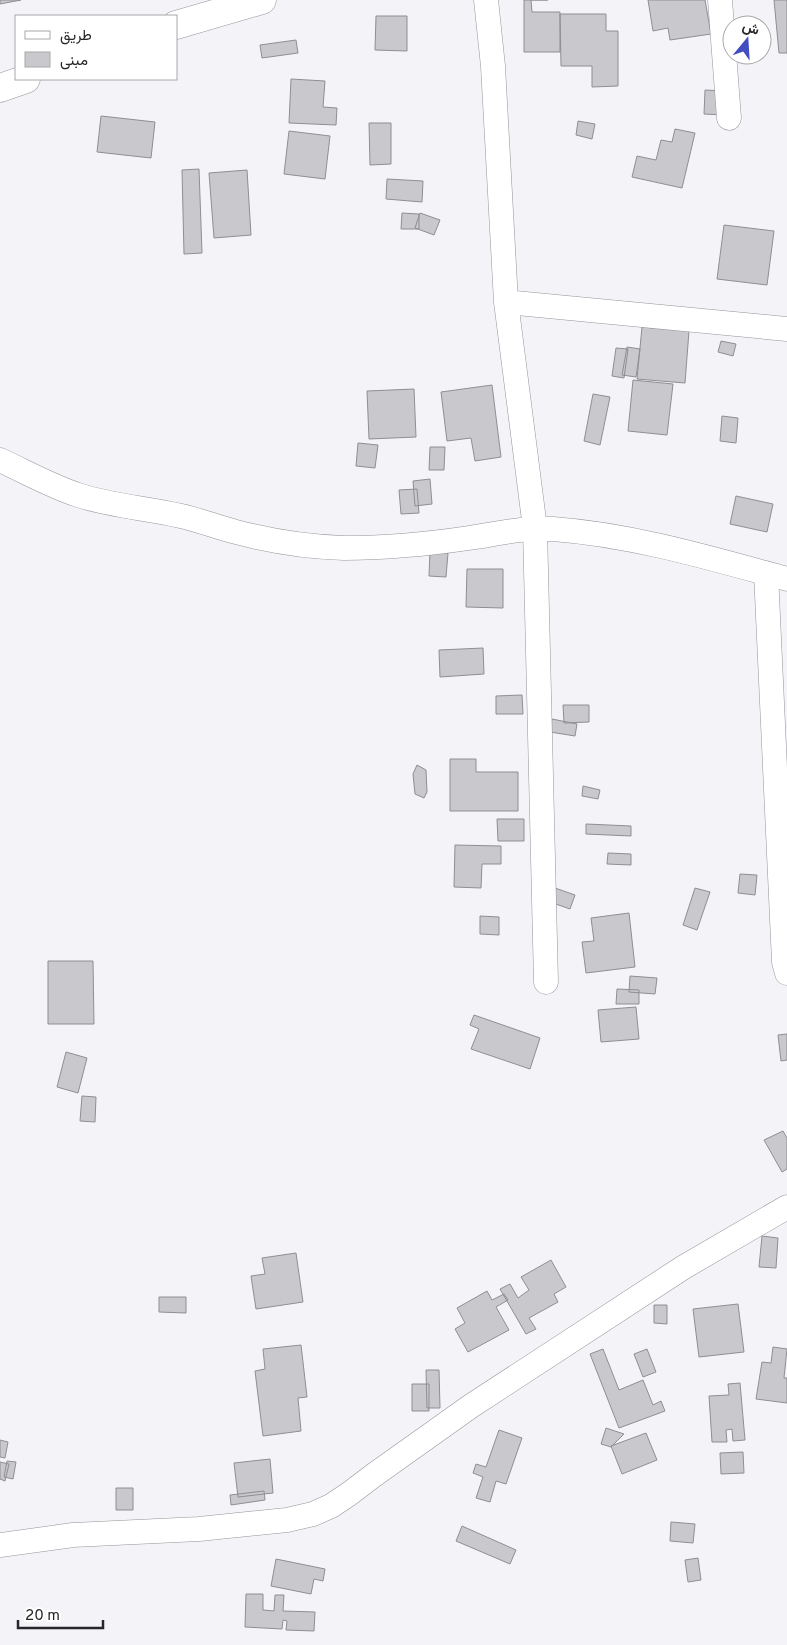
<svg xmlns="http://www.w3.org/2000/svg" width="787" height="1645" viewBox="0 0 787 1645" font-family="Overpass,Vazirmatn,sans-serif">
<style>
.building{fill:#c9c8cd;stroke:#8f8e93}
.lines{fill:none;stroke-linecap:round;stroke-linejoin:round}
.minor-casing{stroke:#959499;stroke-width:25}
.secondary-casing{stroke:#959499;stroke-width:29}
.minor{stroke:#fff;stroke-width:24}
.secondary{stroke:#fff;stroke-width:28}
</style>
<rect width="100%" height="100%" fill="#f4f3f8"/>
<path class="building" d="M0 0H21L0 4Z
M524 0H548H531L532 12H560V52H524Z
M648 0H705L711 34 670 40 668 28 653 31Z
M774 0H787V53H779Z
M560 14H606V31H618V86L592 87V66H561Z
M376 16H407V51L375 50Z
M296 40 298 53 262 58 260 45Z
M291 79 325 81 323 107 337 108 336 125 289 123Z
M705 90 725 91 724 115 704 114Z
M101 116 155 122 151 158 97 152Z
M578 121 595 124 592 139 576 135Z
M369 123H391V164L370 165Z
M675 129 695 133 682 188 632 177 637 156 656 160 661 140 672 142Z
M289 131 330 136 325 179 284 174Z
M199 169 202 253 184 254 182 170Z
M247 170 251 235 214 238 209 173Z
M387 179 423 181 422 202 386 199Z
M402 213 419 214V229H401Z
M420 213 440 220 434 235 415 228Z
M724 225 774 231 767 285 717 279Z
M642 327 689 331 685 383 637 379Z
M721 341 736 344 733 356 718 352Z
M627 347 640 349 636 377 622 375Z
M616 348 628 349 624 378 612 376Z
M633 380 673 384 667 435 628 431Z
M492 385 501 457 475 461 471 438 447 441 441 392Z
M414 389 416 437 369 439 367 391Z
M593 394 610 397 600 445 584 441Z
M722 416 738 418 736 443 720 441Z
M358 443 378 445 375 468 356 466Z
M430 447H445L444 470H429Z
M430 479 432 504 415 506 413 481Z
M417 489 419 513 401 514 399 490Z
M736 496 773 504 767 532 730 524Z
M430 552 448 553 446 577 429 576Z
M467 569H503V608L466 607Z
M483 648 484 674 440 677 439 650Z
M522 695 523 714H496V696Z
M563 705H589V722L564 723Z
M552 719 577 724 575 736 550 732Z
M450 759H476V772H518V811H450Z
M417 765 426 770 427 792 424 798 415 794 413 774Z
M583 786 600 790 598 799 582 796Z
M497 819H524V841H498Z
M586 824 631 826V836L586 834Z
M455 845 501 846V864H482L481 888 454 887Z
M608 853 631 854V865L607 864Z
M740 874 757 875 755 895 738 893Z
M555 888 575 895 570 909 550 902Z
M695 888 710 892 697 930 683 925Z
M629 913 635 967 586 973 582 942 594 941 591 918Z
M480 916 499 917V935L480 934Z
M48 961H93L94 1024H48Z
M630 976 657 978 655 994 629 992Z
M617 989 639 990V1004H616Z
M636 1007 639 1039 601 1042 598 1010Z
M474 1015 540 1038 530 1069 471 1049 479 1029 470 1025Z
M787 1034V1060L781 1061 778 1035Z
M66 1052 87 1058 78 1093 57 1087Z
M82 1096 96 1097 95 1122 80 1121Z
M783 1131 787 1138V1169L782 1172 764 1140Z
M762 1236 778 1238 776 1268 759 1267Z
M296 1253 303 1302 256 1309 251 1276 265 1274 262 1258Z
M551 1260 566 1287 554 1294 558 1302 529 1318 536 1329 526 1334 500 1289 510 1284 518 1298 529 1290 521 1277Z
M487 1291 492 1300 504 1294 508 1300 496 1307 509 1330 468 1352 455 1329 465 1323 457 1308Z
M159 1297H186V1313L159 1312Z
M738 1304 744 1352 699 1357 693 1309Z
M654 1305H667V1324L654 1323Z
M301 1345 307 1397 298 1398 301 1431 263 1436 255 1371 265 1369 263 1349Z
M773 1347 787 1349 784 1378H787V1403L756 1399 762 1362 771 1363Z
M603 1349 619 1390 643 1380 653 1405 661 1401 665 1411 619 1428 590 1354Z
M647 1349 656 1372 643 1377 634 1354Z
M426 1370H439L440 1408H427Z
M740 1383 745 1440 733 1441 732 1429 726 1430 727 1442H712L709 1396 729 1395 728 1384Z
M412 1384H429V1411H412Z
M606 1428 624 1434 611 1447 601 1444Z
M499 1430 522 1438 506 1484 496 1481 490 1502 476 1498 483 1477 473 1473 476 1464 486 1467Z
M646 1433 657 1460 622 1474 611 1446Z
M0 1440 8 1442 5 1458 0 1457Z
M743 1452 744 1473 721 1474 720 1453Z
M270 1459 273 1493 238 1497 234 1463Z
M7 1461 16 1462 13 1479 4 1477Z
M0 1462 9 1464 5 1481 0 1479Z
M116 1488H133V1510H116Z
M264 1491 265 1500 231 1505 230 1495Z
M671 1522 695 1524 693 1543 670 1541Z
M462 1526 516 1550 510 1564 456 1541Z
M698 1558 701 1580 688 1582 685 1560Z
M276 1559 325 1569 323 1581 314 1579 311 1594 271 1586Z
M246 1594H263V1610L274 1611 275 1595H284L283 1611 315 1612 314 1631 286 1630 287 1621 283 1620 282 1629 245 1627Z"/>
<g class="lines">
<defs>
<path id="minor" d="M486 0 493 66 506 302 535 528 546 982
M720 0 729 118
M506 302 787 329
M0 460C26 472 51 486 78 495 111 506 147 508 181 516 199 520 217 527 236 532 270 541 308 547 344 548 385 548 428 544 469 538 497 534 524 527 553 529 633 535 710 558 787 579
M766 573 784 962 787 973
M0 1545 73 1535 199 1529 287 1520 313 1514 331 1506 349 1494 374 1475 471 1406 684 1267 787 1207"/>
<path id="secondary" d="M176 25 262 0
M0 88 26 79"/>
</defs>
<use href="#minor" class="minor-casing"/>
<use href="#secondary" class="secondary-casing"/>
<use href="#minor" class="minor"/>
<use href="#secondary" class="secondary"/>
</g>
<rect x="15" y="15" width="162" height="65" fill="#ffffff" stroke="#a9a8a9"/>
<rect x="25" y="31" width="25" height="8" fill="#ffffff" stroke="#a9a8a9"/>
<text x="60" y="40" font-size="15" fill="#272628">طريق</text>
<rect x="25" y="52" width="25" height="15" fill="#c9c8cd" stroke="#a9a8a9"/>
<text x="60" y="65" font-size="15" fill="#272628">مبنى</text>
<g transform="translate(747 40) rotate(18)"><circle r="24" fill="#ffffff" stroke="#a9a8a9"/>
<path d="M0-4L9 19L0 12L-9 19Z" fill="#414dc1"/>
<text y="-8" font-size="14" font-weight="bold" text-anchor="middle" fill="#272628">ش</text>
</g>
<path d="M18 1620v8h85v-8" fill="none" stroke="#272628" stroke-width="2.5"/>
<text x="25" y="1620" font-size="15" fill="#272628" stroke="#ffffff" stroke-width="4" paint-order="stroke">20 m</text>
</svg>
